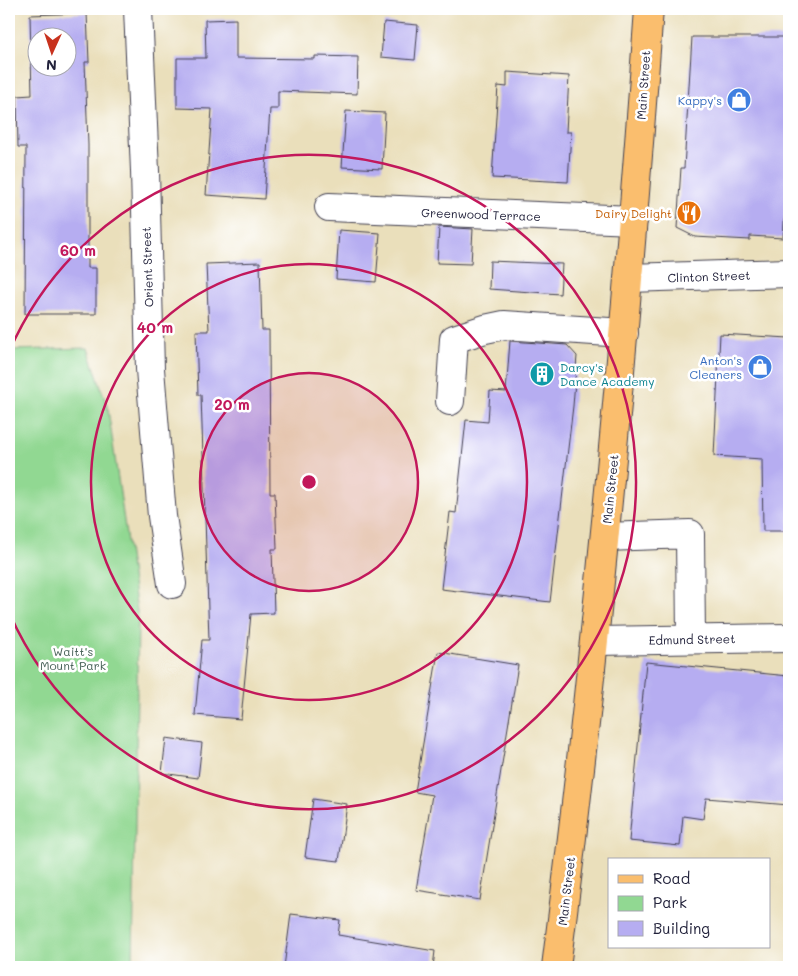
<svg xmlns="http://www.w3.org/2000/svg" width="798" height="976" viewBox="0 0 798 976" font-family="Mali,sans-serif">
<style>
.green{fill:#91d892;stroke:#5a7d66}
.building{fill:#b6adf1;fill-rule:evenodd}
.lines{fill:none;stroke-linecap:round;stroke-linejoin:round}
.minor-casing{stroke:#403e4e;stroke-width:30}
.major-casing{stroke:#403e4e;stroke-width:30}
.minor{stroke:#fff;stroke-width:28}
.major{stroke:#fabe6e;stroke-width:28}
.ring{fill:none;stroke:#c2185b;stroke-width:2.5}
.labels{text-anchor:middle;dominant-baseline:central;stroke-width:5;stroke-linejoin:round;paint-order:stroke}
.street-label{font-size:12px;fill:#22223b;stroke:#fff}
.shop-label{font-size:12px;fill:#366cbe;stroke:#fff;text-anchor:end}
.food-label{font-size:12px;fill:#c56008;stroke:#fff;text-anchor:end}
.culture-label{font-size:12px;fill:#0d838f;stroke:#fff;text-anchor:start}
.park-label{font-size:12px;fill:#496259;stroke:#fff}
.centre{fill:#c2185b;stroke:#fff;stroke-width:2.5}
.ring-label{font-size:15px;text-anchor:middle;font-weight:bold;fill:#c2185b;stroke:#fff;stroke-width:5;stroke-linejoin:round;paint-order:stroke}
</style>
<rect width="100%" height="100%" fill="#fff"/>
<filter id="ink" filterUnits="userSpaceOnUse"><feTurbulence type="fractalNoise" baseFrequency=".02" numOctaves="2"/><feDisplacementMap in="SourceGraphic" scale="10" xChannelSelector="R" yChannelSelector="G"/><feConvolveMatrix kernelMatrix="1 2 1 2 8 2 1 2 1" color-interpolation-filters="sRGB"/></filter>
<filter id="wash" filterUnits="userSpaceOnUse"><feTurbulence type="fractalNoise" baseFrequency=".0096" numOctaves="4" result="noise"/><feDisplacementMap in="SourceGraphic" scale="20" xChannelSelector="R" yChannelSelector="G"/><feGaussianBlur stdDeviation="1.12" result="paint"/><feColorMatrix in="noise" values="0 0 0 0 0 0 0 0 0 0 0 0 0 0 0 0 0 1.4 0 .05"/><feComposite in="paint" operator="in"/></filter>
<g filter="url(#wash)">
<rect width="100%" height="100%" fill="#eadfbb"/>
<path class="green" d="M88 348 108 409 138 618 133 967H9V350Z"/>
<g id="blocks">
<path class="building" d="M87 13 89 62H85L88 145V268H96V314H25L26 147H18L17 96 32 95 30 15ZM38 38H68V68H38Z
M236 19V58L315 59V56L358 57 357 94 278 91V109H270L264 199 206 195 212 109 177 108V58H206L205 20Z
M384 22 418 25 415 60 381 57Z
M692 37H789V163H788L783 238 750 236V240L695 237 677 228 681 168H684Z
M507 72 569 76 566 132H571L568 182 492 178 498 86 507 87Z
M346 111 385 113 382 169 342 167Z
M439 227 473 229 471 264 437 263Z
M339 230 380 233 376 282 336 279Z
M490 261 562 264 560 294 489 289Z
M260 262 262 330H269L270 493H275L277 549H272L274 613 251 614 241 719 195 715 202 640H209L201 395H198L196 331H209L206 264Z
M720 334 789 338V531H763L762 459 714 456Z
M510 341 567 345 577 356 573 406 550 602 441 589 450 512 456 513 466 420 488 422 490 391 506 392Z
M438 652 518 665 480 900 416 890 432 795 415 792Z
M646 662 789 676V805L706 798 703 819 683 816 680 846 629 841Z
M166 738 202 743 198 778 162 773Z
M313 799 347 804 339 861 305 857Z
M291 914 340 920 338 935 435 951 433 967H284Z"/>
</g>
</g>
<g filter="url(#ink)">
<use href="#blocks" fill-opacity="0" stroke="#403e4e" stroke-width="1"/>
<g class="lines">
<defs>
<path id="minor" d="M138 9 145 171 150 369 162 516 172 584
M329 207 633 220
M629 278 789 273
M450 401 454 339 485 329 504 325 624 333
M605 537 690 534 691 639
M595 641 789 638"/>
<path id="major" d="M556 967C597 649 626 329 649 9"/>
</defs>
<use href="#minor" class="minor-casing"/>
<use href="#major" class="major-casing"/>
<use href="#minor" class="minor"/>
<use href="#major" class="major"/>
</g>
</g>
<circle cx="309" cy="482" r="109" fill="#c2185b" fill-opacity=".12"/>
<g class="ring">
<circle cx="309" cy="482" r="109"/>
<circle cx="309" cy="482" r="218"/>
<path d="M9 352A327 327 0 1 1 9 612"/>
</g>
<defs>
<symbol id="shop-disc" viewBox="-11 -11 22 22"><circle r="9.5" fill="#3f7fe0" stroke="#fff"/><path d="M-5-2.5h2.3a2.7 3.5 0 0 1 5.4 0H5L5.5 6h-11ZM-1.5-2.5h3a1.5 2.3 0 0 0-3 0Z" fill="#fff"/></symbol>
<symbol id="restaurant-disc" viewBox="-11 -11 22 22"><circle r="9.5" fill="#e8710a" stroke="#fff"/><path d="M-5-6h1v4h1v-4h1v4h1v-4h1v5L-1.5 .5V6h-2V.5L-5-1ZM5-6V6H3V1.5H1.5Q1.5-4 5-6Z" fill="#fff"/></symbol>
<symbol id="building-disc" viewBox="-11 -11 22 22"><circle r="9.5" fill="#0f9aa8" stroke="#fff"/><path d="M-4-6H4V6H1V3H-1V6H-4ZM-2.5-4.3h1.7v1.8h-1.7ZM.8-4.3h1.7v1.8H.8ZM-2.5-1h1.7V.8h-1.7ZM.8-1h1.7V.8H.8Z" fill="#fff"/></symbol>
</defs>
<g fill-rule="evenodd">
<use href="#shop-disc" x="725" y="86" width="28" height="28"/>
<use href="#restaurant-disc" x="675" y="199" width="28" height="28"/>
<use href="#shop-disc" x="746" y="353" width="28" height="28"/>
<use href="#building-disc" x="528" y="360" width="28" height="28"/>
</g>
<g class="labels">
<g class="street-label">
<text transform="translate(643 85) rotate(-86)">Main Street</text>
<text transform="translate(481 214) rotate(2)">Greenwood Terrace</text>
<text transform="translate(147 267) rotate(-92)">Orient Street</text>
<text transform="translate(709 276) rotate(-2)">Clinton Street</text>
<text transform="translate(610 489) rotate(-84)">Main Street</text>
<text transform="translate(692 639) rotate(-1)">Edmund Street</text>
<text transform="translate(566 891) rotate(-83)">Main Street</text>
</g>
<g class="shop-label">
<text x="722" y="100">Kappy's</text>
<text x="742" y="360">Anton's<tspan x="742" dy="14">Cleaners</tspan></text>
</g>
<g class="food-label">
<text x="672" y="213">Dairy Delight</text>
</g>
<g class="culture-label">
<text x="560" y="367">Darcy's<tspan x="560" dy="14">Dance Academy</tspan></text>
</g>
<g class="park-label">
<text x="73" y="651">Waitt's<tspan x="73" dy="14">Mount Park</tspan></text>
</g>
</g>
<circle cx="309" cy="482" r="8" class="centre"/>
<g class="ring-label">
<text x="78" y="256">60 m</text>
<text x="155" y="333">40 m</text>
<text x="232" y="410">20 m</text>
</g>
<rect width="798" height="976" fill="none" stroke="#fff" stroke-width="30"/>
<rect x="608" y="858" width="162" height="90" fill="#ffffff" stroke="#a7a7b1"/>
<rect x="618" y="875" width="25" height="8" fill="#fabe6e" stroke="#a7a7b1"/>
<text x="653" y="884" font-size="15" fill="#22223b">Road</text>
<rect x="618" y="896" width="25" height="15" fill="#91d892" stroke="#a7a7b1"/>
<text x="653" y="908" font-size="15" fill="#22223b">Park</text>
<rect x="618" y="921" width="25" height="15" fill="#b6adf1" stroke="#a7a7b1"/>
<text x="653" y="934" font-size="15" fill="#22223b">Building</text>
<g transform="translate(52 52) rotate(183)"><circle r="24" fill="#ffffff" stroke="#a7a7b1"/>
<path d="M0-4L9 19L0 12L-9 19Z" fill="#c8321e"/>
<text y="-8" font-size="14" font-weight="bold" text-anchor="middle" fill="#22223b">N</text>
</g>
</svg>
